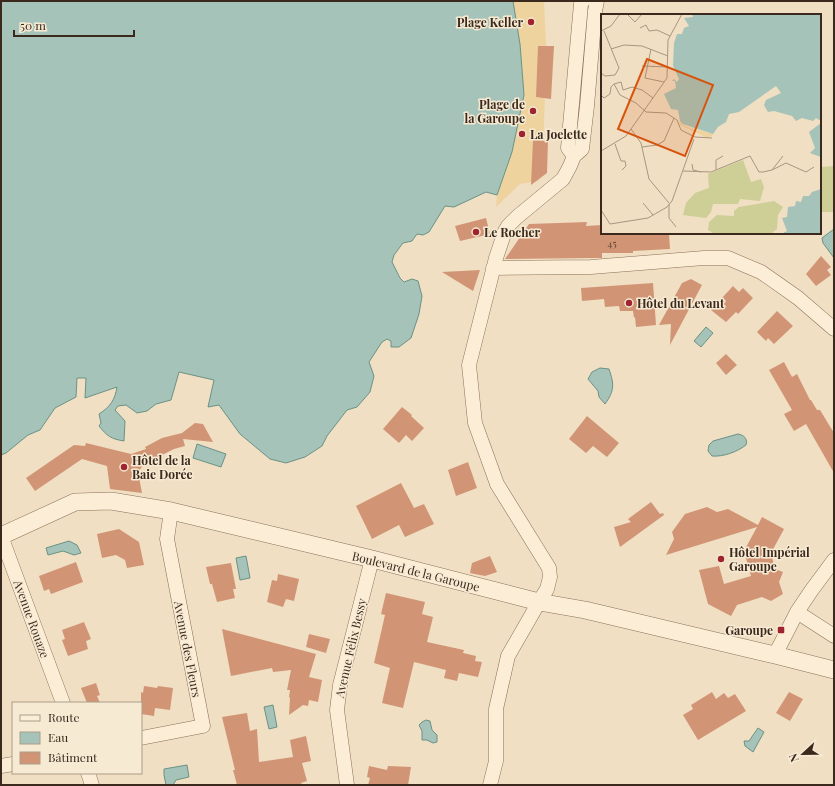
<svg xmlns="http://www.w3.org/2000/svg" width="835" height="786" viewBox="0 0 835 786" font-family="'Playfair Display',serif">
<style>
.green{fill:#cdcf96}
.sand{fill:#eed39e}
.water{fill:#a5c3b8;stroke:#6b9285}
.building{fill:#d19576}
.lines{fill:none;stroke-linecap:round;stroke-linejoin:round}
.minor-casing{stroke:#8c7058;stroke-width:15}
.tertiary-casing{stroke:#8c7058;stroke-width:18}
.minor{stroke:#fbedd6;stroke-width:14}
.tertiary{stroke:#fbedd6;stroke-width:17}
.poi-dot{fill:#9e252f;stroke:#f7ead3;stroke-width:1.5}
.labels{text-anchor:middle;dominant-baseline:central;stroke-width:3;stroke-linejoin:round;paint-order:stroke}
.number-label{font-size:10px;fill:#604433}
.poi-label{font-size:12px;font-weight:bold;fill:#3b291d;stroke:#f7ead3;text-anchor:start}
.street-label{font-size:12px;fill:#3b291d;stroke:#f7ead3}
.inset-road{fill:none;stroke:#a89681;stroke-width:1}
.view{fill:#d7540e;fill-opacity:0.15;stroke:#d7540e;stroke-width:2}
.inset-edge{fill:none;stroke:#3b291d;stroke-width:2}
</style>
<rect width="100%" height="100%" fill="#f0dfc3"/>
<path class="green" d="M834 166V212H820V167Z"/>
<path class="sand" d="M513 1H544L546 44 544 127 539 181 520 184 496 207 497 195 512 152 524 95 520 44Z"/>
<path class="water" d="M1 1H513L520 44 524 95 512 152 497 195 486 192 454 207 445 206 429 232 423 235 417 234 412 241 403 243 394 255 392 262 400 278 404 282 412 279 418 281 422 296 419 314 411 338 399 347H391V341L387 339 382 342 369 362 374 376 370 392 357 407 347 410 327 436 322 446 305 457 286 463 270 459 240 434 219 405 208 407 214 380 179 372 171 400 156 404 147 411 137 413 126 405 118 406 115 410 125 421 124 441C111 439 107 436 99 426L101 423 99 414C110 407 115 400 117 387L85 398 86 378H77L76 397 55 408 40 430 28 435 6 453 1 455Z
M834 229V258L823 243 822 238Z
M706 327 713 333 701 347 694 341Z
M600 368 609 369C614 384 615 390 605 404L599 397 598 391 588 379 592 372Z
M738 434C744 435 748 439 746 445 737 452 723 457 712 456L708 451 709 445 713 441Z
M197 444 226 454 221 467 193 458Z
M69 541 77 545 81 553 74 555 63 551 48 555 46 548Z
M246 556 250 578 240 580 236 558Z
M273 705 277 727 269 729 264 707Z
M426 720 430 721 432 730 437 735V742L433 743 427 740H422V731L419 725 422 722Z
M758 728 764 732 753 752 745 746 744 741H749Z
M187 765 189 777 176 780 173 785H166L164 775V769Z"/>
<path class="building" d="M538 46H554L551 99 536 97Z
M533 140 548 141 547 173 531 185Z
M486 218 490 234 460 241 455 226Z
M587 222 586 226 602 225V233H669L670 249 633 251V253H602V258H591L505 259 529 224Z
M821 256 831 267 827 270 831 275 816 286 806 274Z
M480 270 473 291 442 272Z
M691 279 702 285 670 345 671 324 659 325 682 283Z
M653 283 656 325 636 327 635 317 634 318 633 311H620L619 306 605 307 604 299 582 301 581 288Z
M733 286 739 292 743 288 753 298 738 314 736 312 726 322 711 310Z
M777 311 793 326 774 344 768 338 766 341 757 332Z
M726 354 737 365 726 375 716 363Z
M784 362 792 377 797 374 810 400H811L817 410H820L834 433V473L806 424 794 431 784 414 792 410 769 370Z
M402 407 412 415 411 416 424 428 412 441 406 435 399 443 383 429Z
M587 416 619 443 607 457 593 446 586 453 569 439Z
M195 423 203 424 213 442 183 439 185 446 174 449 144 464 138 472 142 493 110 489 107 466 82 459 35 491 26 478 74 445 85 446 86 443 131 454 146 449 145 447 162 438 182 433Z
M468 462 477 488 456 496 448 470Z
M401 483 414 508 424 504 434 524 405 537 399 525 372 539 356 506Z
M651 502 660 514 663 513 664 515 620 547 614 527 631 522 628 519Z
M707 507 717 512 728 509 758 525 762 517 784 529 771 553 775 569 783 572 779 582 783 594 771 601 762 597 737 605 731 616 708 604 699 570 719 566 724 584 751 576 744 551 757 527 666 555 674 539 672 532 685 514Z
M119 529 139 542 144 565 127 568 125 560 116 555 102 558 97 534Z
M490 556 497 572 485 576 470 573 472 563Z
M76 562 83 582 51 594 49 589 44 591 39 576Z
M231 563 236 589H233L235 598 217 602 212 584H210L206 567Z
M278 574 299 579 294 601 286 599 283 607 267 602 272 580 277 581Z
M386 593 425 602 422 614 433 617 427 642 464 650 463 653 476 656 475 661 482 662 478 677 459 673 457 681 444 678 446 670 414 662 403 708 382 703 390 668 374 663 385 615 381 614Z
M84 622 91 639 86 641 88 649 68 656 62 640 65 639 62 630Z
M222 629 316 654 309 677 322 680 318 702 309 700 308 706 303 705 289 715 290 698 289 697 290 690H287L291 670 273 672 272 668 231 676Z
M309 634 330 639 326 653 306 647Z
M96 683 100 695 97 696 100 703H87L81 688Z
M144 686 157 688 158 686 173 688 170 710 155 708 154 716 141 714V692L143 693Z
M712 692 716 699 724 693 728 698 735 694 746 711 698 740 683 715 693 709 691 705Z
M789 692 803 699 790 721 776 713Z
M247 713 250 731 257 729 259 762 293 757 290 740 306 736 311 761 302 763 307 781 301 783 302 785H237L233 770H235L222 717Z
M369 766 387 770 388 766 411 767 408 785H368L370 778 367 777Z"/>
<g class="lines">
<defs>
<path id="minor" d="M574 156 568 148 581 4 583 1
M493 268 591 267 704 258H728L761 272 798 298 834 329
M1 536 63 703
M797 612 834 636
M775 655 797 612 811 591 834 560
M141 738 203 726 167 539 171 511
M1 766 13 764
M88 773 92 785
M347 785 337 710 340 685 372 559
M490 785 496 761V709L508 656 539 602 547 589 550 577 549 568 497 484 475 423 469 365 496 258 505 231 508 226 517 217 563 179 570 166 574 156 582 149 587 106 595 11 597 1"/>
<path id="tertiary" d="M1 536 75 502 111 501 171 511 372 559 539 602 585 610 775 655 834 670"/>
</defs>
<use href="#minor" class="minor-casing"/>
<use href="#tertiary" class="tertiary-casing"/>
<use href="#minor" class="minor"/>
<use href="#tertiary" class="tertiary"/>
</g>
<g class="poi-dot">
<circle cx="531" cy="22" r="4"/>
<circle cx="533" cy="111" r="4"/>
<circle cx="522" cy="134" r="4"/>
<circle cx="476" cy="232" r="4"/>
<circle cx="629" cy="303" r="4"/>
<circle cx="124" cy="467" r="4"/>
<circle cx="721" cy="559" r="4"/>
<rect x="777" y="626" width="8" height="8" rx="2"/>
</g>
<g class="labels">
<g class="number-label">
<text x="612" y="243">45</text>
</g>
<g class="poi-label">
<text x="523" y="22" text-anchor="end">Plage Keller</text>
<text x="525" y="104" text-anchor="end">Plage de<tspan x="525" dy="14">la Garoupe</tspan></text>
<text x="530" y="134">La Joelette</text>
<text x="484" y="232">Le Rocher</text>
<text x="637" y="303">Hôtel du Levant</text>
<text x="132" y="460">Hôtel de la<tspan x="132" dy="14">Baie Dorée</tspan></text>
<text x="729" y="552">Hôtel Impérial<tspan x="729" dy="14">Garoupe</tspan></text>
<text x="773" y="630" text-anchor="end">Garoupe</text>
</g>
<g class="street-label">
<text transform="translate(416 571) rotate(14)">Boulevard de la Garoupe</text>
<text transform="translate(32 619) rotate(70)">Avenue Rouaze</text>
<text transform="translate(350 648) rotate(-77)">Avenue Félix Bessy</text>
<text transform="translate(188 649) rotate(79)">Avenue des Fleurs</text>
</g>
</g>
<g transform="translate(601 14)">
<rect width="220" height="220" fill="#f0dfc3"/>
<path d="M142 146 150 168 160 165 163 173 159 187 139 185 137 190H112L110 198 105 204 82 201 85 189 94 179 108 174 107 160ZM173 187 182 193 177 201 176 215 171 219 114 220 107 216 108 208 116 201 133 202V197L138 193Z" fill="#cdcf96"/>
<path d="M78 106 86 113 112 120 111 122 106 124 83 113 79 111Z" fill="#eed39e"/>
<path d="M91 0H220V107L215 104 212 107 201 104 195 107 191 102 173 97 167 98 163 91 165 86 180 79 175 72 138 98 128 100 125 108 117 113 112 120 82 110 79 107 77 96 70 95 63 80 75 74 74 67H71L73 65 76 68 78 65 72 52 73 29 76 20H81L83 14 88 12 83 4 92 3ZM220 109V143L209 139 214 134 208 118ZM220 175V220H180L186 217 181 204 186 203 187 193 194 192 195 187 200 188 202 182H208L211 178Z" fill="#a5c3b8"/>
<path class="inset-road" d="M26 0 34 8 41 0M39 14 45 11 48 17 56 16 69 22M0 17 10 12 19 0M10 35 23 31 41 32 67 42M50 35 44 64 63 68M41 52 67 53M0 59 4 62 14 61 18 54 3 17M13 70 20 68 22 76 31 73 41 76 52 84M0 81 3 84 9 80 10 73 13 70 19 81 35 89 45 98 65 99 76 106 80 116 94 123 111 124M30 115 40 129 48 165 68 189M14 130 20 147H24L25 152 21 156M41 133 56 131 63 127 73 104M0 137 25 122 66 64 67 26 81 0M91 150 92 156 100 158M115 156V146L122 142M171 156 185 149 205 158 213 153M82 157 110 158 149 142 158 158H162L171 156 182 142M42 189 52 201M68 190V204L75 213M0 196 9 210 47 204 66 193 71 187 93 125"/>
<path class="view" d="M46 45 112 71 84 142 17 115Z"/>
<rect width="220" height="220" class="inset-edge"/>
</g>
<rect width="835" height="786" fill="none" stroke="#3b291d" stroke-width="4"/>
<rect x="12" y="702" width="130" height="72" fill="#f7ead3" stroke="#ac9d8a"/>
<rect x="20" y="715" width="20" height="6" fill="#fbedd6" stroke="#ac9d8a"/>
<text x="48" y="722" font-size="12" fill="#3b291d">Route</text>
<rect x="20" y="732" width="20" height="12" fill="#a5c3b8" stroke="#ac9d8a"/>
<text x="48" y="742" font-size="12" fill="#3b291d">Eau</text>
<rect x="20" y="752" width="20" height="12" fill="#d19576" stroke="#ac9d8a"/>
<text x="48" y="762" font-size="12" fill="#3b291d">Bâtiment</text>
<g transform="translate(803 754) rotate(248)" stroke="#f7ead3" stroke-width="3" paint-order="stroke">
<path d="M0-3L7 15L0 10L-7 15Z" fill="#3b291d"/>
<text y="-6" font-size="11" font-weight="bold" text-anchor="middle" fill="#3b291d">N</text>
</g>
<path d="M14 30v6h120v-6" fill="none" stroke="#3b291d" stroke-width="2"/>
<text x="20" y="30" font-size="12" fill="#3b291d" stroke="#f7ead3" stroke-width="3" paint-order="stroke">50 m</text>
</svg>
